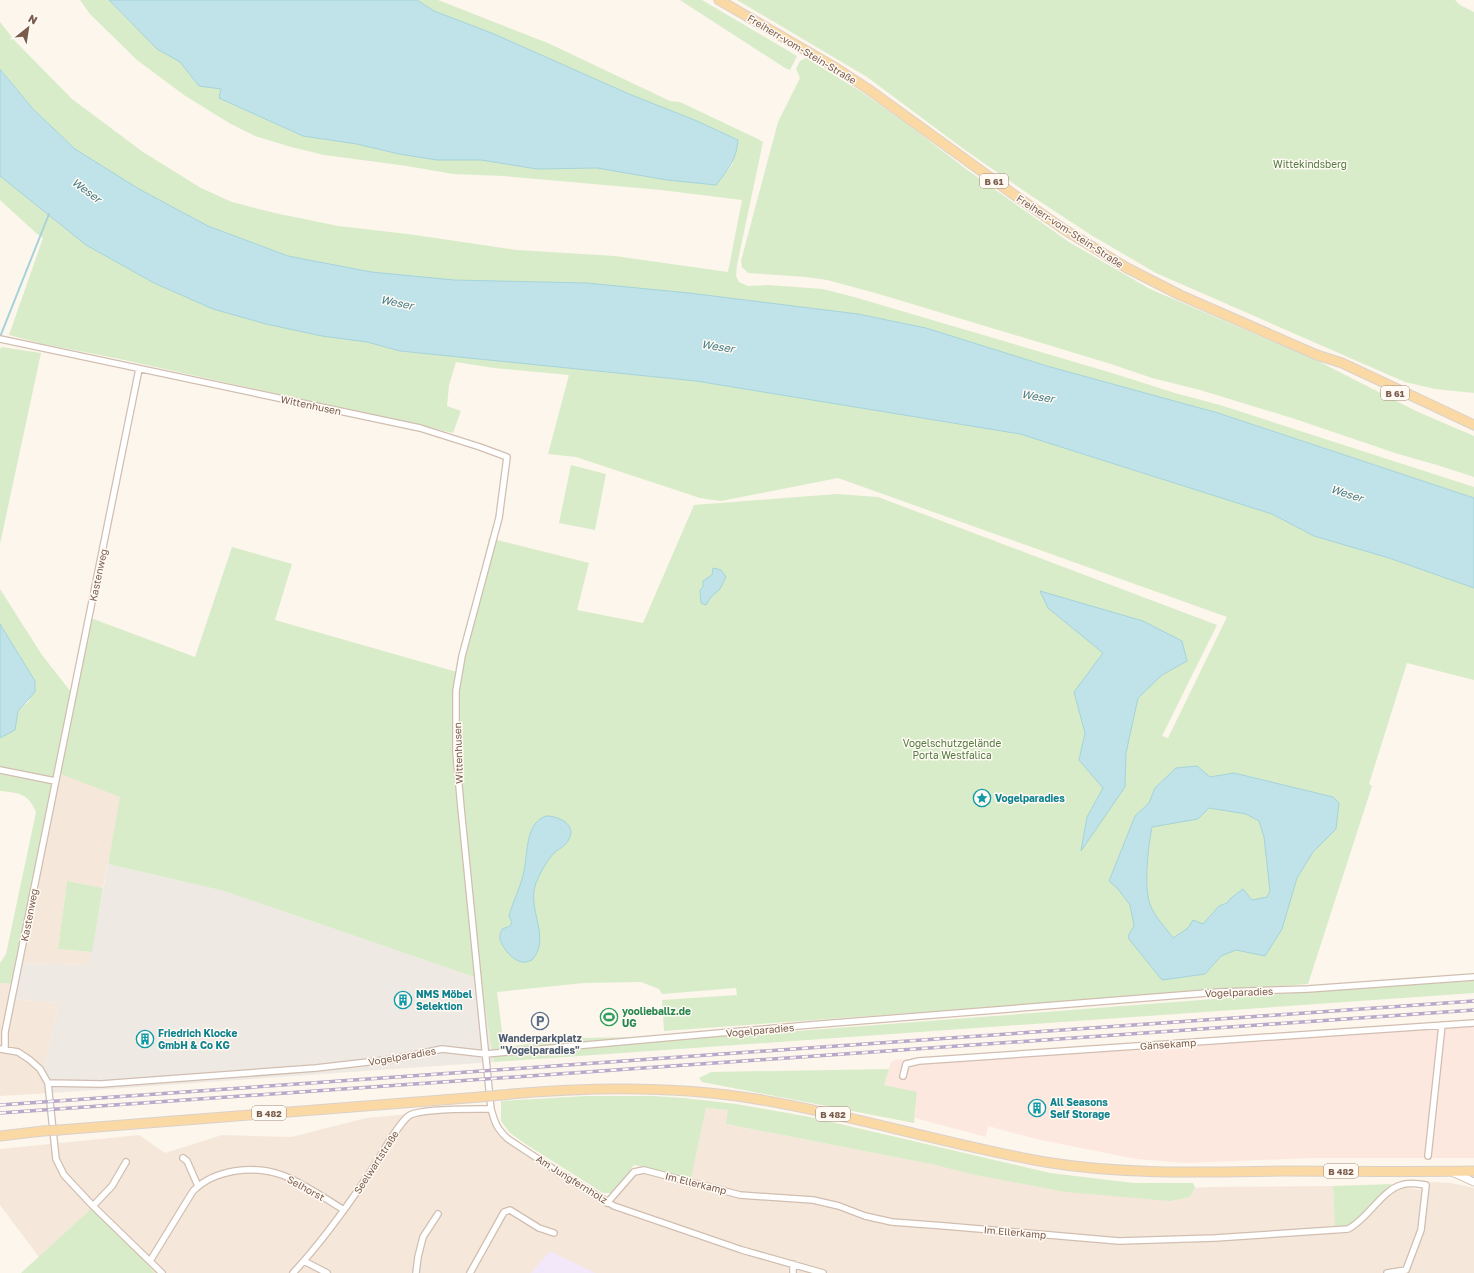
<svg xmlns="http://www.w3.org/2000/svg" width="1474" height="1273" viewBox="0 0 1474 1273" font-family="'Golos Text',sans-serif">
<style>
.residential{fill:#f5e8da}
.commercial{fill:#fde8e0}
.industrial{fill:#efe9e4}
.education{fill:#f3e8fa}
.green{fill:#d8ecc9}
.water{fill:#bfe3e8;stroke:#a5d3da;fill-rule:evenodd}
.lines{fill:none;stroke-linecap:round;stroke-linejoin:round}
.stream{stroke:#a5d3da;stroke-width:2}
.minor-casing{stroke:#d1beb0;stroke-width:8}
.tertiary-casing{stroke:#d1beb0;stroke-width:9}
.primary-casing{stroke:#dad1cd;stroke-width:11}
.minor{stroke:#fff;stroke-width:5.5}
.tertiary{stroke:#fff;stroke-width:7}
.primary{stroke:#fbd9a5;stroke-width:9}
.rail-casing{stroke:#b9a8c9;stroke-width:3.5}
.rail{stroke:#fffaf3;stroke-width:2;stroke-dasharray:6;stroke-linecap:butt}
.primary-bridge-casing{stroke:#dad1cd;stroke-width:11;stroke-linecap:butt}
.primary-bridge{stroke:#fbd9a5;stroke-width:9}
.labels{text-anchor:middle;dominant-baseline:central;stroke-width:3;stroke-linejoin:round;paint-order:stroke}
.shield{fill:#fffaf3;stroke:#a28b7f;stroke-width:1}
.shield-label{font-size:9px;font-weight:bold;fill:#7a5c4d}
.street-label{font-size:10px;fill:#7a5c4d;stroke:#fffaf3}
.park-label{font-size:10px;fill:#537a41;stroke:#fffaf3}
.culture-label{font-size:10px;font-weight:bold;fill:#0d838f;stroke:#fffaf3;text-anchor:start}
.leisure-label{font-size:10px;font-weight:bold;fill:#27864d;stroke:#fffaf3;text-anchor:start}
.service-label{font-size:10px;font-weight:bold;fill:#4e5e75;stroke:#fffaf3}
.water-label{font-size:11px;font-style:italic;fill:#437c86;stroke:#fffaf3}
</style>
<rect width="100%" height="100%" fill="#fdf6ec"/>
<path class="residential" d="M56 771 121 797 103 888 67 881 58 949 92 952 89 965 17 963Z
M0 983 13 984 10 999 59 1003 44 1067 50 1081 51 1093 0 1096Z
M488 1107 490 1118 495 1129 503 1137 607 1203 630 1178 638 1173 646 1171 689 1184 706 1108 729 1110 726 1124 947 1167 1190 1197 1195 1188 1211 1187 1333 1186 1336 1234 1349 1233 1358 1226 1394 1191 1402 1187 1422 1190 1431 1182 1451 1183 1474 1188V1273H155L94 1206 39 1257 0 1205V1149L139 1135 165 1153 222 1135 291 1137 366 1118Z"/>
<path class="commercial" d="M1474 1020V1158H1312L1187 1163 1136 1159 1036 1139 988 1126 986 1137 915 1118 917 1093 884 1085 891 1062 895 1060Z"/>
<path class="industrial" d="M108 864 224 891 480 979 494 1062 51 1093 50 1081 44 1067 59 1003 10 999 17 963 89 965Z"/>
<path class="education" d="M550 1251 595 1273H531Z"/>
<path class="green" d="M80 0H109L157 49 180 62 199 86 221 89 220 98 303 136 357 144 399 154 437 160H481L537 169 597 168 667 180 716 185 732 165 738 140 697 121 629 94 494 34 434 11 417 0H438L550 44 670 101 680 102 758 139 763 142 737 265 736 276 739 282 748 286 768 285 823 289 854 297 1112 373 1175 393 1220 405 1474 487V498L1218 413 1047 366 926 328 858 314 587 283 454 280 371 272 288 256 208 226 139 189 75 149 33 109 0 68V22L16 42 72 99 143 152 201 188 232 202 275 213 338 226 408 234 517 250 615 256 728 272 742 200 661 190 503 176 453 174 407 166 324 155 291 147 255 136 229 123 184 95 137 60 90 14Z
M680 0H702L797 56 790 70 785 68Z
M737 0H1455L1460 5 1474 12V393L1435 389 1405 382 1156 273 1091 235 1027 193 965 150 867 77Z
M806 58 860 91 910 126 966 169 1069 242 1150 289 1316 360 1416 411 1474 436V477L1437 465 1398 454 1295 419 1200 390 1152 378 1111 364 879 294 827 280 806 277 748 273 742 267 741 261 778 122 800 78 796 69 800 61Z
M0 176 86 245 154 283 213 309 367 342 400 351 696 381 1020 434 1272 514 1314 536 1389 558 1474 588V680L1407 663 1369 784 1372 786 1308 984 664 1031 662 1000 737 995 736 988 662 994 659 989 641 982 584 983 497 992 504 1047 580 1038 747 1035 1436 982 1474 981V993L494 1062 480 979 224 891 108 864 120 797 56 772 13 984 0 983V963L6 954 36 812C28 793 19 793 0 791V738L14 730 18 711 29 701 35 681 0 624V589L42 655 71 692 88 617 195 657 232 547 292 564 275 620 457 672 489 538 589 563 577 610 643 623 694 505 837 494 878 497 1217 625 1162 736 1168 738 1227 617 838 478 721 501 700 498 576 457 548 454 569 375 494 368 456 362 449 385 447 406 461 411 453 433 115 358 43 344 9 335 43 238 36 233 0 200Z
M1 347 41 353 0 544V350Z
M571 465 606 474 595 530 559 523Z
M67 881 103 888 92 952 58 949Z
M889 1069 884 1085 917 1092 914 1123 702 1082 699 1078 711 1072Z
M587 1096H652L684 1098 736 1104 810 1117 1050 1173 1134 1183H1193L1195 1188 1190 1197 1170 1201 1066 1192 971 1174 936 1165 726 1124 728 1110 706 1108 691 1178 634 1165 612 1193H603L527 1145 510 1133 501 1121V1101Z
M1392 1184 1354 1222 1345 1227 1335 1228 1333 1186Z
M94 1206 155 1273H21Z"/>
<path class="water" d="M109 0H417L434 11 494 34 629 94 697 121 738 140C737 159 727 171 716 185L667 180 597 168 537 169 481 160H437L399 154 357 144 303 136 219 98 221 89 199 86 180 62 157 49Z
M0 69 33 109 75 149 139 189 208 226 288 256 371 272 454 280 587 283 689 293 858 314 926 328 1047 366 1218 413 1474 498V588L1389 558 1314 536 1272 514 1020 434 696 381 400 351 367 342 322 336 266 324 213 309 154 283 86 245 0 176Z
M713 568 721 570 726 577 720 589 711 597 706 605 701 603 700 590 703 587V581L712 575Z
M1040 591 1143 621 1182 641 1187 661 1162 675 1138 698 1126 753 1125 787 1081 851 1087 817 1103 788 1079 760 1085 733 1074 692 1103 653 1048 608Z
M0 624 35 681V692L18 711 15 730 0 738Z
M1197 766 1210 777 1234 773 1333 797 1339 803 1336 829 1313 852 1297 878 1282 929 1265 956 1236 950 1221 956 1205 974 1162 980 1129 939 1128 936 1134 926 1130 905 1118 889 1109 881 1135 816 1149 803 1155 788 1176 768ZM1209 808 1246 814 1259 821 1264 837 1270 891 1267 897 1252 900 1243 889 1231 898 1227 903 1219 906 1203 924 1193 920 1188 928 1173 938C1166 928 1156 918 1151 907 1143 889 1148 847 1152 827L1198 819Z
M546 816C558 816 577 824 569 839 566 846 558 849 553 854 546 862 540 873 536 883 526 909 552 938 532 960 529 961 525 963 522 962 514 961 504 950 501 942 499 938 500 934 502 929L510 926 512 922 509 916C513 901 521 886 524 871 528 853 525 823 546 816Z"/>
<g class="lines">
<path class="stream" d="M0 337 49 214"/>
<defs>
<path id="minor" d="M0 339 420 428 480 447 507 457 499 518 462 656 456 691V752L461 808 491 1109C495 1123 497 1129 508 1139L558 1172 614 1206 742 1250 823 1273
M0 770 55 781
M0 1049 18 1052 30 1060 40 1069 48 1083 56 1159 64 1175 93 1206 162 1273
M5 1049V1032L139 369
M903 1076 906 1064 919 1061 1474 1023
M48 1083 101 1084 316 1068 394 1059 442 1049 486 1054 809 1025 1219 992 1308 989 1474 977
M1428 1156 1442 1025
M183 1158 187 1161 198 1186
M607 1203 634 1172 644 1170 740 1195 813 1200 839 1206 865 1216 892 1222 945 1226 1119 1241 1215 1238 1348 1229C1367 1220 1381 1191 1401 1185 1409 1182 1418 1184 1426 1185L1421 1230 1406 1270
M93 1206 112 1186 126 1162
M150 1261 193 1191C215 1169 253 1165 282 1175 304 1183 324 1198 344 1210
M304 1261 327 1273
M293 1273C320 1244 344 1211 367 1177 377 1164 398 1122 410 1115 424 1108 474 1109 491 1109
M416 1273 418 1257 423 1237 438 1214
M470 1273 504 1212 510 1210 539 1228 554 1233
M793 1273V1264
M1387 1273 1406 1270"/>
<path id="tertiary" d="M1452 1172 1474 1182"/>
<path id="primary" d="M719 0 836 68 868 89 1013 194 1065 230 1127 268 1180 295 1317 355 1342 363 1474 425
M501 1095C585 1087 672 1085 756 1099 854 1115 948 1145 1045 1162 1124 1175 1202 1172 1282 1171 1346 1171 1410 1172 1474 1171
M59 1130 480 1097
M0 1136 43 1131"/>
</defs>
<use href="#minor" class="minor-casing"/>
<use href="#tertiary" class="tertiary-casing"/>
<use href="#primary" class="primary-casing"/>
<use href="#minor" class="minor"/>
<use href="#tertiary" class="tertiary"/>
<use href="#primary" class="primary"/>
<defs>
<path id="rail" d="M0 1105 1474 1001
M0 1113 1474 1010"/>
</defs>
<use href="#rail" class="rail-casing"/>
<use href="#rail" class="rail"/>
<defs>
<path id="primary-bridge" d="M480 1097 501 1095
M43 1131 59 1130"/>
</defs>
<use href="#primary-bridge" class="primary-bridge-casing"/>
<use href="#primary-bridge" class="primary-bridge"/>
</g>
<defs>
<symbol id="sight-ring" viewBox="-11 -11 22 22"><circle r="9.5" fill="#fffaf3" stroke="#0f9aa8" stroke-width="1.5"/><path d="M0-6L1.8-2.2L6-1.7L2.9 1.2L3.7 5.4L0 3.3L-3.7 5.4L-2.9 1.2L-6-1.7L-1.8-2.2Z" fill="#0f9aa8"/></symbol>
<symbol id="building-ring" viewBox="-11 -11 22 22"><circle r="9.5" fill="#fffaf3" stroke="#0f9aa8" stroke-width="1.5"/><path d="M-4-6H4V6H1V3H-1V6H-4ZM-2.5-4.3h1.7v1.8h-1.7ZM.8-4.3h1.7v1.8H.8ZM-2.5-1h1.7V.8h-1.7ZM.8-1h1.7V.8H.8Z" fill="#0f9aa8"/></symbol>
<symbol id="stadium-ring" viewBox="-11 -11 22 22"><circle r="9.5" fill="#fffaf3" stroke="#2e9e5b" stroke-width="1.5"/><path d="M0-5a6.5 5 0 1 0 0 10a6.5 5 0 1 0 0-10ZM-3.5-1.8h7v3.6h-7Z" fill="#2e9e5b"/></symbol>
<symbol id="parking-ring" viewBox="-11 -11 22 22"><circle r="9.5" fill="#fffaf3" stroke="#5c6f8a" stroke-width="1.5"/><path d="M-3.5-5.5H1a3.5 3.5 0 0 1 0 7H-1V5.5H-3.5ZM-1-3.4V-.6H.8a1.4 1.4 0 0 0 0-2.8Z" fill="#5c6f8a"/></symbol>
</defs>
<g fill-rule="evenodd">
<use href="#sight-ring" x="972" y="788" width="20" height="20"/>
<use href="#building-ring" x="393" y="990" width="20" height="20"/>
<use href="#stadium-ring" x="599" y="1007" width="20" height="20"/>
<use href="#parking-ring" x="530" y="1011" width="20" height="20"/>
<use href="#building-ring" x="135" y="1029" width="20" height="20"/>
<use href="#building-ring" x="1027" y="1098" width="20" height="20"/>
</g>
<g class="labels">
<g class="shield">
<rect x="980" y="174" width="28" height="14" rx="3"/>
<rect x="1381" y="386" width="28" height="14" rx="3"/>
<rect x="252" y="1106" width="34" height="14" rx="3"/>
<rect x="816" y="1107" width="34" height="14" rx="3"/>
<rect x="1324" y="1164" width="34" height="14" rx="3"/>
</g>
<g class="shield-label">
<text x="994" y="181">B 61</text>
<text x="1395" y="393">B 61</text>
<text x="269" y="1113">B 482</text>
<text x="833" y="1114">B 482</text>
<text x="1341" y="1171">B 482</text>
</g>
<g class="street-label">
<text transform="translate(802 49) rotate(31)">Freiherr-vom-Stein-Straße</text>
<text transform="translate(1070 231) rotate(33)">Freiherr-vom-Stein-Straße</text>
<text transform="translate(311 405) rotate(12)">Wittenhusen</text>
<text transform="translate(98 575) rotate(-78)">Kastenweg</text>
<text transform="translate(458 753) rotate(-92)">Wittenhusen</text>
<text transform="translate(29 915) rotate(-79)">Kastenweg</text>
<text transform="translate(1239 992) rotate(-2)">Vogelparadies</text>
<text transform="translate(760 1030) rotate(-5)">Vogelparadies</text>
<text transform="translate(1168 1044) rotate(-4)">Gänsekamp</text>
<text transform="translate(402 1056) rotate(-10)">Vogelparadies</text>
<text transform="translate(376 1162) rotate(-57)">Seelwartstraße</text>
<text transform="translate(572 1179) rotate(32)">Am Jungfernholz</text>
<text transform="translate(696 1183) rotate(14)">Im Ellerkamp</text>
<text transform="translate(306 1188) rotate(29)">Selhorst</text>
<text transform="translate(1015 1232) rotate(5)">Im Ellerkamp</text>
</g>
<g class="park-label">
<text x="1310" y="164">Wittekindsberg</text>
<text x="952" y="743">Vogelschutzgelände<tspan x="952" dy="12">Porta Westfalica</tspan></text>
</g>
<g class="culture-label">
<text x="995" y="798">Vogelparadies</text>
<text x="416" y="994">NMS Möbel<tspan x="416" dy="12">Selektion</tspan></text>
<text x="158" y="1033">Friedrich Klocke<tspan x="158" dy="12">GmbH &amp; Co KG</tspan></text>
<text x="1050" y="1102">All Seasons<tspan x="1050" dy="12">Self Storage</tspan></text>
</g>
<g class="leisure-label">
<text x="622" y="1011">yoolieballz.de<tspan x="622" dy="12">UG</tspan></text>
</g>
<g class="service-label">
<text x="540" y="1038">Wanderparkplatz<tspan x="540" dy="12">"Vogelparadies"</tspan></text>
</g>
<g class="water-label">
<text transform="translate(87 190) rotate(37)">Weser</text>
<text transform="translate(397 302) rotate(12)">Weser</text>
<text transform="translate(718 346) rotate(9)">Weser</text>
<text transform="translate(1038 396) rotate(9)">Weser</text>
<text transform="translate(1347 493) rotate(18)">Weser</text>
</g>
</g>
<g transform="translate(28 28) rotate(30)" stroke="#fffaf3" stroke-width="3" paint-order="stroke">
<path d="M0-3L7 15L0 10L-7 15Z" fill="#7a5c4d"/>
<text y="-6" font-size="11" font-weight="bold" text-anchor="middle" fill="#7a5c4d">N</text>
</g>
</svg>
